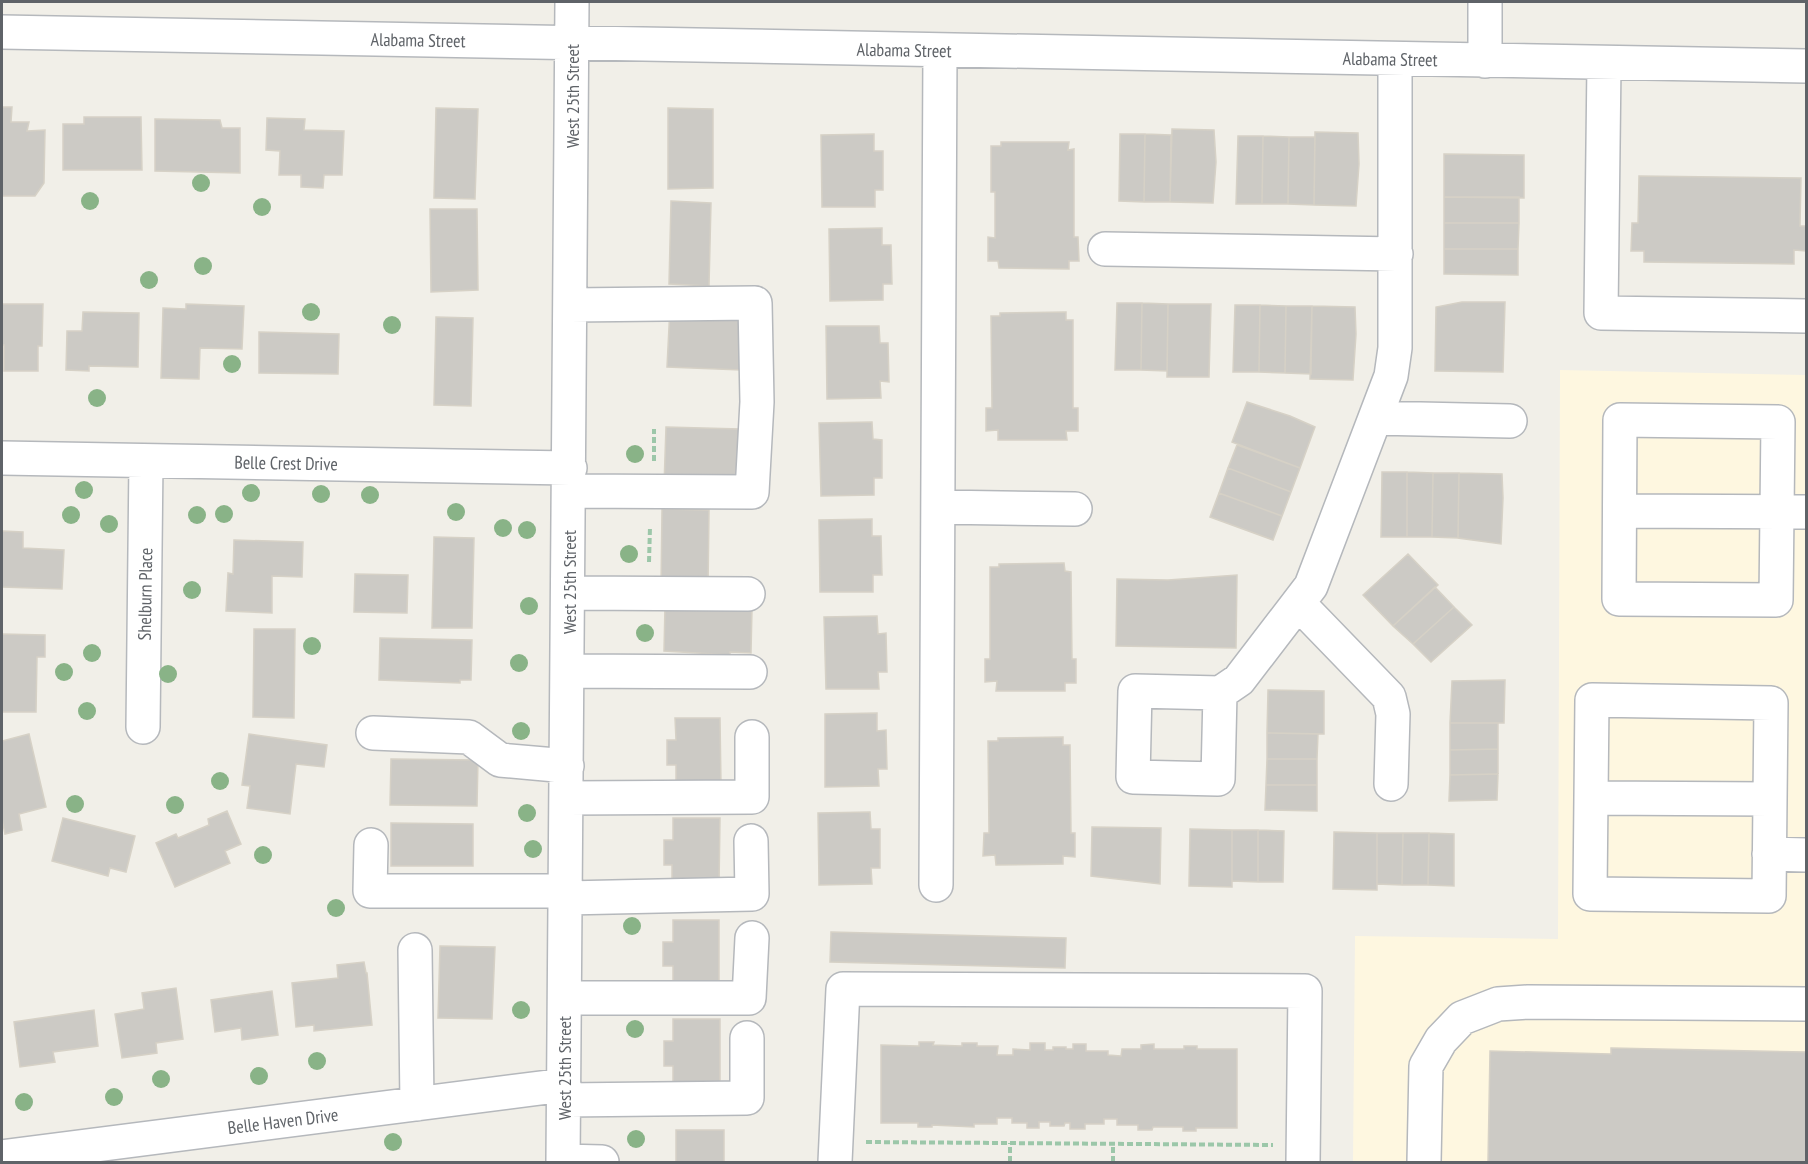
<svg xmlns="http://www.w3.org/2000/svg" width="1808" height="1164" viewBox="0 0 1808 1164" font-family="'PT Sans Narrow',sans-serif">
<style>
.commercial{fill:#fef7e0}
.building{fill:#cccac5;stroke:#d6d1c6;stroke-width:1.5}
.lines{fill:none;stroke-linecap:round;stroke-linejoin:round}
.minor-casing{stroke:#b5b8bc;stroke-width:36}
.path{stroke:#9cc7a9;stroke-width:4;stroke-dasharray:6 3;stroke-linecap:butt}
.minor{stroke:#fff;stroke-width:33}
.tree{fill:#89b387}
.labels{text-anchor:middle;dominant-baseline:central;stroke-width:6;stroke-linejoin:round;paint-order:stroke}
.street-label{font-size:18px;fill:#5f6368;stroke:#fff}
</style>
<rect width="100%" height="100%" fill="#f1efe8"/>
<path class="commercial" d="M1560 370 1806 375V1162H1353L1355 936 1558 939Z"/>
<path class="building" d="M2 107H12L11 122H29L27 131 45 130 44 183 35 196H2Z
M436 108 478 109 475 199 434 198Z
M668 108 713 109V188L668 189Z
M84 117H141L142 170H63V124H84Z
M267 118 305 119 304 130 344 131 342 175H324L323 188 301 187V175H279L280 151 266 150Z
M155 119 220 120 222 128H240V173L155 171Z
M1172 129 1214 130 1216 162 1213 203 1170 202Z
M1315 132 1358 133 1359 164 1356 206 1314 205Z
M874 134V151H883V190H875V207H822L821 135Z
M1120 134H1145L1144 202 1119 201Z
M1145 134 1171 135 1170 202H1144Z
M1238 136H1263L1262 204H1236Z
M1263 136 1289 137 1288 204H1262Z
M1289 137H1315L1314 205 1288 204Z
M1001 142H1069L1068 150 1074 149V237H1078L1079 261H1069V269L999 268 998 261H988V237L995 238V192H991V146H1001Z
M1444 154 1524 155V198L1444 197Z
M1639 176 1801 178 1800 226H1806V251L1794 250V264L1644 262V251H1631L1632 223H1638Z
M1444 197H1519V223H1444Z
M671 201 711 203 709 286 669 284Z
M430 209H477L478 290 431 292Z
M1444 223H1519L1518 249H1444Z
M882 228V245H891L892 284H883V300L830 301 829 229Z
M1444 249H1518V275L1444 274Z
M1462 302H1505L1503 372 1435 371 1436 307Z
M1117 303H1142L1141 370H1115Z
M1142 303 1168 304 1167 371 1141 370Z
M2 304H43L42 346H38V371H4V345H2Z
M186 304 244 306 242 349 200 348 199 379 161 378 163 308 186 309Z
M1168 304H1211L1209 377H1167Z
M1235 305H1260L1259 372H1233Z
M1260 305 1286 306 1285 373 1259 372Z
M1286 306H1312L1311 374 1285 373Z
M1312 306 1355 307 1356 334 1353 380 1310 379Z
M670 307 744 310 741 370 667 367Z
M83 312 139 313 138 367 89 366V371L66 370 67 331H82Z
M1066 312V320H1073V408H1078V431H1066L1067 440H998V430L986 431V408H992L991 316H1000V313Z
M436 317 473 318 471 406 434 405Z
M826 326H879L880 343H888L889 382 880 381 881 398 827 399Z
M259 332 339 334 338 374 259 373Z
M1247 402 1290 416 1315 427 1300 468 1232 442Z
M872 422 873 439 882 440V478H874V495L821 496 819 423Z
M666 427 740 429 738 488 664 486Z
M1237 445 1300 468 1291 492 1228 468Z
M1228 468 1291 492 1282 516 1219 493Z
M1382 472H1407V537H1381Z
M1407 472 1433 473 1432 537H1407Z
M1433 473H1459L1458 538 1432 537Z
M1459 473 1502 474 1503 498 1501 544 1458 538Z
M1219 493 1282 516 1273 540 1210 517Z
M662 509 709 510 708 590 661 589Z
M872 519V536H881L882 575H873V592H820L819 520Z
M2 531 23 532V548L64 550 62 589 2 587Z
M434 537 474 538 472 628H432Z
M234 540 303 542 302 577 272 576V613L226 611 228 573 233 574Z
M1408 554 1438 585 1393 626 1363 595Z
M1064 563 1065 571 1071 572 1072 659H1076V683H1065V691H996L997 681 985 682V659H990V567H999V564Z
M355 574 408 575 407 613 354 612Z
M1237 575 1236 648 1116 646 1117 579 1168 580Z
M1435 587 1454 607 1413 644 1393 626Z
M665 606 752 609 751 653 730 652V655L664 651Z
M1454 607 1472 625 1431 662 1413 644Z
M877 616 878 634 886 633 887 672H878L879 689H826L824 617Z
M254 629H295L294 718 253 717Z
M2 634 45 635V657H37L36 712H2Z
M380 638 472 640 471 680H460V683L379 680Z
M1505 680 1504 723H1450L1452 681Z
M1268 690 1324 691V734L1267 733Z
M877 713V731L886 730 887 769H878L879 786 825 787V714Z
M675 718H720L721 785H676V765H667V740H676Z
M1450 723H1498V749L1450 750Z
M1267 733 1318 734 1317 759H1267Z
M29 734 46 807 19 814 22 830 5 834 2 819V741Z
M249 734 327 745 324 767 296 764 290 814 247 808 250 786 242 785Z
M1063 737V745H1070L1071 833H1075V857L1063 856V864L996 865 995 855 983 856 984 833H989L988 741H998V738Z
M1498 749V774L1450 775V750Z
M391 759 478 760 477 806 390 805Z
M1267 759H1317V785H1266Z
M1498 774 1497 800 1449 801 1450 775Z
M1266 785H1317V811L1265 810Z
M227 811 241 844 225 851 230 863 175 887 156 843 176 834 178 838 209 825 208 819Z
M870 812 871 829H880V868H871L872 884 819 885 818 813Z
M63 818 135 836 126 872 110 868 108 876 52 861Z
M673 818H720L719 887H672V865H664V840H673Z
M391 823 473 824V866H391Z
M1092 827 1161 828 1160 884 1091 876Z
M1190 829 1232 830V887L1189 886Z
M1232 830H1258V882L1232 881Z
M1258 830 1284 831 1283 882H1258Z
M1334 832 1377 833V890L1333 889Z
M1377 833H1403L1402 885 1377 884Z
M1403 833H1429L1428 885H1402Z
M1429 833 1454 834V886L1428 885Z
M673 920H719V988H673V966H663V942H673Z
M831 932 1066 938 1065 968 830 962Z
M440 946 495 947 492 1019 438 1018Z
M364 962 366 973H367L372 1025 314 1031V1025L296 1027 292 983 338 978 337 965Z
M176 988 183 1039 156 1043 157 1053 122 1058 115 1014 144 1009 142 993Z
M272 991 278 1035 242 1040 241 1028 215 1032 211 1000Z
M94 1010 98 1046 53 1052 55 1062 20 1067 14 1022Z
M673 1019H720V1088L673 1087V1066H664V1041H673Z
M919 1042H934L933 1045 962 1046V1043H977V1046H998L997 1055H1013V1049L1030 1050V1043H1045V1050H1053V1047H1066V1049H1073V1044H1086V1051H1108V1055L1121 1056 1122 1049H1141V1045L1154 1044V1049H1184V1046H1197V1049H1237V1128H1196V1131H1183V1127H1153L1152 1130H1138V1125H1117V1119H1104V1124H1085V1129H1070V1123H1065L1064 1126H1050V1122H1039V1128H1027V1123H1012V1118H997V1124H974V1127L932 1125V1127H918V1123H881V1045L919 1046Z
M1611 1048 1806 1052V1162H1488L1490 1051 1611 1054Z
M676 1130H724V1162H676Z"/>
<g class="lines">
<defs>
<path id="minor" d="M2 32 1806 66
M1485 61V2
M1604 63 1601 313 1806 316
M1105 249 1396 254
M1375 418 1510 421
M1620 420 1778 422 1776 600 1619 599Z
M2 458 570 468
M569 491 752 492 757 402 755 303 571 305
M938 507 1075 509
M1620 511 1806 512
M569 593 748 594
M1298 603 1389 697 1393 714 1391 784
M568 671 750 672
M1220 693 1135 691 1133 777 1218 779 1220 693 1239 680 1311 586 1391 376 1395 348V59
M1592 700 1771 703 1769 896 1590 894Z
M143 727 146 461
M373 733 469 737 500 760 567 766
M567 798 752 797V737
M1591 798 1770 799
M371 845 370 891H566
M1769 854 1806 855
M936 885 940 50
M566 898 752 894 751 841
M415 950 417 1104
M565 998H749L752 938
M564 1100 747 1098V1038
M2 1157 564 1085
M563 1161 602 1162
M563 1162 572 2
M835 1162 843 989 1305 991 1303 1162
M1424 1162 1426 1066 1441 1040 1462 1018 1498 1004 1528 1002 1806 1004"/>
</defs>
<use href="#minor" class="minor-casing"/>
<path class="path" d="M654 461V429
M649 562 650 527
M866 1142 1273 1145
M1010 1162V1143
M1113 1162V1144"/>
<use href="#minor" class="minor"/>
</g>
<g class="tree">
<circle cx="201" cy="183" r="9"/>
<circle cx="90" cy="201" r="9"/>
<circle cx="262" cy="207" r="9"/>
<circle cx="203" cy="266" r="9"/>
<circle cx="149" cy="280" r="9"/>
<circle cx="311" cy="312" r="9"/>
<circle cx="392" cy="325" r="9"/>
<circle cx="232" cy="364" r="9"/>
<circle cx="97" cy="398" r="9"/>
<circle cx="635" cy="454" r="9"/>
<circle cx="84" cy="490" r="9"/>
<circle cx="251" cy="493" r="9"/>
<circle cx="321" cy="494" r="9"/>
<circle cx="370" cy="495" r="9"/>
<circle cx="456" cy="512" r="9"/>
<circle cx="224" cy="514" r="9"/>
<circle cx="71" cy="515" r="9"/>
<circle cx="197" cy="515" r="9"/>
<circle cx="109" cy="524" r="9"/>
<circle cx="503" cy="528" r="9"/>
<circle cx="527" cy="530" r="9"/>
<circle cx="629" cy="554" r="9"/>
<circle cx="192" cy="590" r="9"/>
<circle cx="529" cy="606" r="9"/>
<circle cx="645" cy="633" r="9"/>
<circle cx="312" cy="646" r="9"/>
<circle cx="92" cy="653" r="9"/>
<circle cx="519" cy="663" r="9"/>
<circle cx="64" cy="672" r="9"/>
<circle cx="168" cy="674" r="9"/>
<circle cx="87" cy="711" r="9"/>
<circle cx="521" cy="731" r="9"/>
<circle cx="220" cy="781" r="9"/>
<circle cx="75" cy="804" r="9"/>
<circle cx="175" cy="805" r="9"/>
<circle cx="527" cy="813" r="9"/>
<circle cx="533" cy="849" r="9"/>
<circle cx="263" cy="855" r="9"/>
<circle cx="336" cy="908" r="9"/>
<circle cx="632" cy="926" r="9"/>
<circle cx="521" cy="1010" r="9"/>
<circle cx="635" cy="1029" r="9"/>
<circle cx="317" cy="1061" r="9"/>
<circle cx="259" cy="1076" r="9"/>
<circle cx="161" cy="1079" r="9"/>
<circle cx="114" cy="1097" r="9"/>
<circle cx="24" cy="1102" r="9"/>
<circle cx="636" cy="1139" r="9"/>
<circle cx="393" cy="1142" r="9"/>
</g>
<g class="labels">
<g class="street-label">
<text transform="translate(418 40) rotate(1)">Alabama Street</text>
<text transform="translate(904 50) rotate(1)">Alabama Street</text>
<text transform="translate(1390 59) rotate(1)">Alabama Street</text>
<text transform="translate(572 96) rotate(-90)">West 25th Street</text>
<text transform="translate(286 463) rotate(1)">Belle Crest Drive</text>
<text transform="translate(569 582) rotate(-90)">West 25th Street</text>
<text transform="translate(145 594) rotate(-89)">Shelburn Place</text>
<text transform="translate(564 1068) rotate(-90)">West 25th Street</text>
<text transform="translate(283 1121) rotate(-7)">Belle Haven Drive</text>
</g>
</g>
<rect width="1808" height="1164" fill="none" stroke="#5f6368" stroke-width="6"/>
</svg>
